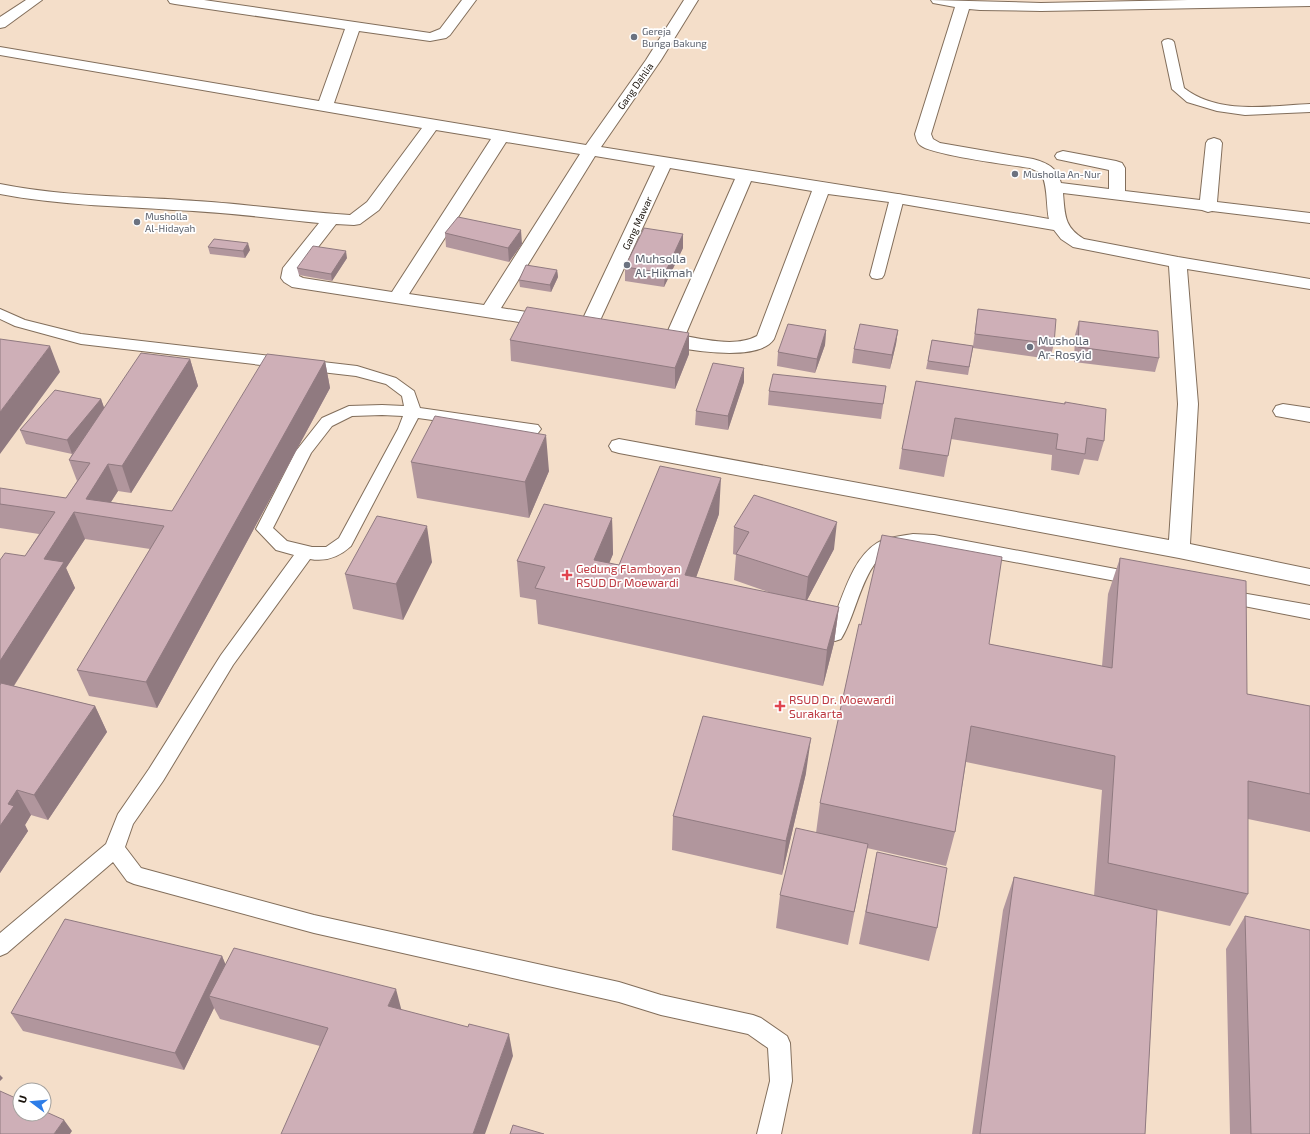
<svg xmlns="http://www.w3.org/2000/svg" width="1310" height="1134" viewBox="0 0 1310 1134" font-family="'Exo 2',sans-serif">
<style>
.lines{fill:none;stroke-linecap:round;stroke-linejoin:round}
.lane-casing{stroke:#826e5b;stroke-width:2}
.street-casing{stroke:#826e5b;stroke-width:2}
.secondary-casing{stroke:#826e5b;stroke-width:2}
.lane{fill:#fff;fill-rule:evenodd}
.street{fill:#fff;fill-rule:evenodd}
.secondary{fill:#fff;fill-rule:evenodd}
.wall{fill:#b1969d}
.shaded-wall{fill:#907a80}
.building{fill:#ceafb7;stroke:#907a80}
.worship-dot{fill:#6b7280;stroke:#fff;stroke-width:1.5}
.health-dot{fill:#e0444e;stroke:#fff;stroke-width:1.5}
.labels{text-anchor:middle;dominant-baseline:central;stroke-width:3.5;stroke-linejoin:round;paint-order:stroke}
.far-worship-label{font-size:10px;fill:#5b616d;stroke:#fff;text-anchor:start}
.far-street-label{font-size:10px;fill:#1a130c;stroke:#fff}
.worship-label{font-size:12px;fill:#5b616d;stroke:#fff;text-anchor:start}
.health-label{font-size:12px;fill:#be3a42;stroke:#fff;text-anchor:start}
</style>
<rect width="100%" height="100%" fill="#f4dec9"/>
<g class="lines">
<defs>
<path id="lane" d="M1168 39 1172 40 1174 42 1184 88C1219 115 1268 106 1310 104V112L1245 115 1217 111 1187 102 1172 89 1162 42 1164 40Z
M897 194 902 195 904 198 884 275 882 278 877 279 872 278 870 275 890 198 892 195Z
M0 309 25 320 81 334 357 366 396 378 414 391 420 408 538 425 541 429 538 433 533 434 418 418 351 546C339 557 326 562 310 559L233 665 163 781 133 824 125 847 141 868 314 915 619 982 661 995 753 1015 761 1018 787 1036 790 1043 792 1081 781 1134H757L770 1081 768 1048 748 1034 661 1015 619 1002 314 933 134 884 127 881 113 862 7 953 0 956V933L106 844 118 814 149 769 221 655 294 555 276 550 256 529 296 451 322 418 349 406 382 405 404 406 402 396 386 384 356 376 81 344 15 326 0 319ZM382 415 403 416 398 429 339 538 326 547H312L287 541 273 528 311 453 332 426 352 416Z
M913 534 934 535 1137 573 1143 575 1146 579 1143 583 1137 585 934 547C922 547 909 545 897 548 863 556 858 613 841 639L835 641 808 636 805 631 808 626 814 624 830 627C842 601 851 559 877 543 887 537 901 536 913 534Z
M1224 590 1310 605V619L1218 601 1215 596 1218 591Z"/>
<path id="street" d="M168 0H204L430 33 440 29 462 0H476L450 35 446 38 430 41 359 31 334 103 586 145 646 60 684 0H698L661 60 601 147C750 171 899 193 1049 219 1046 207 1048 184 1041 174 1039 171 1033 170 1030 168 1011 165 930 155 920 145 917 143 916 138 915 134L955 7 933 3 931 0 1041 3 1188 0H1310V6L1041 11 980 10 969 9 931 134 933 139 940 143 1033 159C1047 163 1057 167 1061 183L1109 189V170L1057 159 1055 156 1057 153 1063 151 1116 161 1122 163 1125 168V191L1200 200 1206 143 1208 140 1214 138 1220 140 1222 143 1217 202 1310 213V223L1212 211 1208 212 1202 210 1063 193C1065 215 1064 227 1084 239L1178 257 1310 279V289L1187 269 1198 404 1190 544 1310 569V585L1179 558 619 453 612 451 609 446 612 441 619 439 1169 540 1178 404 1169 266 1073 247 1061 239 1054 230 897 203 828 194 774 339C758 364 679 349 653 342L651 338 653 334 660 332 667 333 735 179 670 168 597 327 595 331 588 333 581 331 579 327 655 166 595 156 501 308 558 317 560 321 558 325 551 327 292 287 284 282 281 278 283 268 319 223C270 218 222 212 173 210 115 206 57 205 0 194V184C65 197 130 196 196 201 248 204 299 212 350 215L367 202 422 128 0 55V47L319 101 345 29 175 4 170 3ZM436 130 491 139 392 292 303 278 299 276 301 269 336 224 354 225 360 224 379 210ZM506 142 580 154 484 305 409 294ZM751 181 812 191 757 336C737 347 707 340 685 336Z
M1283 404 1310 408V422L1276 416 1273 411 1276 406Z"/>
<path id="secondary" d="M26 0H42L5 27 0 28V17Z"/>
</defs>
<use href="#lane" class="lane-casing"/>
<use href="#street" class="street-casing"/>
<use href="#secondary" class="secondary-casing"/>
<use href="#lane" class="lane"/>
<use href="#street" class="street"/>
<use href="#secondary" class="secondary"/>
</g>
<path class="wall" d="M445 233 522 244 509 262 446 247Z
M683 234V248L664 287 625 281V267Z
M208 247 250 250 245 258 210 254Z
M347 258 332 281 299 275 297 268Z
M557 270 558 277 551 292 520 287 519 280Z
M978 309 1054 344 1050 359 973 348 968 375 926 369 932 340 973 346 976 323Z
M1079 321 1159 358 1155 372 1074 362 1075 335Z
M826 330 825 345 815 373 777 366 778 352Z
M898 330 896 344 890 369 852 363 854 349Z
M689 333V354L675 389 511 361 510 340Z
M190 359 198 386 131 493 118 491 111 502 172 511 325 361 330 388 157 708 89 696 77 670 150 549 85 539 66 568 75 588 14 686 95 706 107 732 48 820 31 815 25 825 28 831 0 873V560L25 556 39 534 0 528V488L66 498 77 481 69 460 72 454 26 444 20 430 101 399 104 408Z
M744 368V382L728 430 695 425 696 411Z
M916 381 1064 404 1065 402 1104 441 1098 461 1084 459 1079 475 1051 470 1052 455 951 439 944 477 899 469 902 449Z
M886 386 881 419 768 405 769 391Z
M411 462 549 471 529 518 417 498Z
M719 514 696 577 774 594 734 580 736 555 733 554 734 527 834 549 807 600 839 607 834 643 823 686 538 624 536 600 520 597 517 561 612 518 613 554 609 563 619 565Z
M1120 558 1247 694 1310 706V832L1248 819V894L1230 926 1157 910 1145 1134H972L1003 910 1014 877 1094 896 1102 790 966 762 955 832 946 866 867 848 848 945 776 928 780 895 816 833 820 803 989 644 1102 666 1108 594Z
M432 562 403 620 353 609 345 574Z
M806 773 782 875 672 850 673 816Z
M877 852 937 928 929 961 859 944Z
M1245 916 1310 1134H1230L1226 949Z
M222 956 225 964 401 1010 513 1056 320 1046 220 1019 214 1008 184 1070 23 1031 11 1013Z"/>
<path class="shaded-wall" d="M521 230 522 244 509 262 508 248Z
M683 234V248L664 287 665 273Z
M248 243 250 250 245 258 243 251Z
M346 251 347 258 332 281 331 274Z
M557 270 558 277 551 292 550 285Z
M826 330 825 345 815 373 817 359Z
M898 330 896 344 890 369 892 355Z
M689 333V354L675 389V368Z
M50 346 60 372 0 454V412Z
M190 359 198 386 131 493 122 466Z
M325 361 330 388 157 708 146 682Z
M744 368V382L728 430V416Z
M101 399 106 413 72 454 67 440Z
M546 435 549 471 529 518 525 482Z
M108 464 118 491 102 516 86 499Z
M721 478 719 514 684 611 685 575Z
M74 512 85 539 66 568 75 588 1 706 0 704V661L44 559Z
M612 518 613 554 596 596 594 560Z
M837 522 834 549 805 604 808 577Z
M427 526 432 562 403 620 396 584Z
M839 607 834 643 823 686 827 650Z
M95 706 107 732 48 820 34 795Z
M811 738 806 773 782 875 786 841Z
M17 790 31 815 25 825 28 831 0 873V826L8 804Z
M222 956 230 975 209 996 214 1008 184 1070 175 1053Z
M396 989 402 1012 388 1006Z
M509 1034 513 1056 485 1134H473Z
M0 1075 3 1078 0 1081Z
M64 1120 72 1131 70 1134H54Z"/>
<path class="building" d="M458 217 521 230 508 248 445 233Z
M644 228 683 234 665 273 625 267Z
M214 239 248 243 243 251 208 247Z
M313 246 346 251 331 274 297 268Z
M526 265 557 270 550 285 519 280Z
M527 307 689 333 675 368 510 340Z
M978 309 1056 319 1054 344 975 334Z
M1079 321 1158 331 1159 358 1078 347Z
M788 324 826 330 817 359 778 352Z
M860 324 898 330 892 355 854 349Z
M0 339 50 346 0 412Z
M932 340 973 346 969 367 928 361Z
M141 353 190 359 122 466 108 464 86 499 172 511 267 354 325 361 146 682 77 670 164 526 74 512 44 559 64 562 0 661V560L5 553 25 556 55 512 0 504V488L66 498 90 463 69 460Z
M713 363 744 368 728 416 696 411Z
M773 374 886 386 883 404 769 391Z
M916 381 1065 404V402L1106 409 1104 441 1087 438 1085 454 1056 449 1058 434 955 418 948 456 902 449Z
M55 390 101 399 67 440 20 430Z
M435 416 546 435 525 482 411 462Z
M660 466 721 478 685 575 839 607 827 650 535 588 545 567 517 561 544 504 612 518 594 560 619 565Z
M754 495 837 522 808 577 736 554 749 532 734 527Z
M377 516 427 526 396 584 345 574Z
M882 535 1002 557 989 644 1112 668 1120 558 1246 581 1247 694 1310 706V794L1248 781V894L1108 863 1115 756 971 726 955 832 820 803 859 624 861 625Z
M1 683 95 706 34 795 17 790 8 804 14 806 0 826V685Z
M703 716 811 738 786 841 673 816Z
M796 828 868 844 854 912 780 895Z
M877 852 947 868 937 928 866 912Z
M1014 877 1157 910 1145 1134H980Z
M1245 916 1310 930V1134H1251Z
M65 919 222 956 175 1053 11 1013Z
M234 948 396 989 388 1006 468 1027 469 1024 509 1034 473 1134H281L328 1028 209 996Z
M0 1091 20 1100V1114H44V1111L64 1120 54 1134H0Z
M513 1125 544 1134H510Z"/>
<g class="worship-dot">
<circle cx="634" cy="37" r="4"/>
<circle cx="1015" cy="174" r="4"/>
<circle cx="137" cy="222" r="4"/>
<circle cx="627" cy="265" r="4"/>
<circle cx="1030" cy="347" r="4"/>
</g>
<g class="health-dot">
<path d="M565 569h4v4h4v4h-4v4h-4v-4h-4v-4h4z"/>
<path d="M778 700h4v4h4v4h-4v4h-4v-4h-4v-4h4z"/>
</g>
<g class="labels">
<g class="far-worship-label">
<text x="642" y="31">Gereja<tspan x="642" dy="12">Bunga Bakung</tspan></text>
<text x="1023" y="174">Musholla An-Nur</text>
<text x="145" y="216">Musholla<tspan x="145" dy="12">Al-Hidayah</tspan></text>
</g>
<g class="far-street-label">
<text transform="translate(635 86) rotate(-55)">Gang Dahlia</text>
<text transform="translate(637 223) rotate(-65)">Gang Mawar</text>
</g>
<g class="worship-label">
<text x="635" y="258">Muhsolla<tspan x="635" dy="14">Al-Hikmah</tspan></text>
<text x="1038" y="340">Musholla<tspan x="1038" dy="14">Ar-Rosyid</tspan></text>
</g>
<g class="health-label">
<text x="576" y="568">Gedung Flamboyan<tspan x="576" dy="14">RSUD Dr Moewardi</tspan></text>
<text x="789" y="699">RSUD Dr. Moewardi<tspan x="789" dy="14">Surakarta</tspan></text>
</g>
</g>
<g transform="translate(32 1102) rotate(286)"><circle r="19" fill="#ffffff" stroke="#a3a19e"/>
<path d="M0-3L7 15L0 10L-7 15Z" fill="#2d7de8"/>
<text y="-6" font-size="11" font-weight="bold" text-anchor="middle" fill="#1a130c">U</text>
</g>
</svg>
